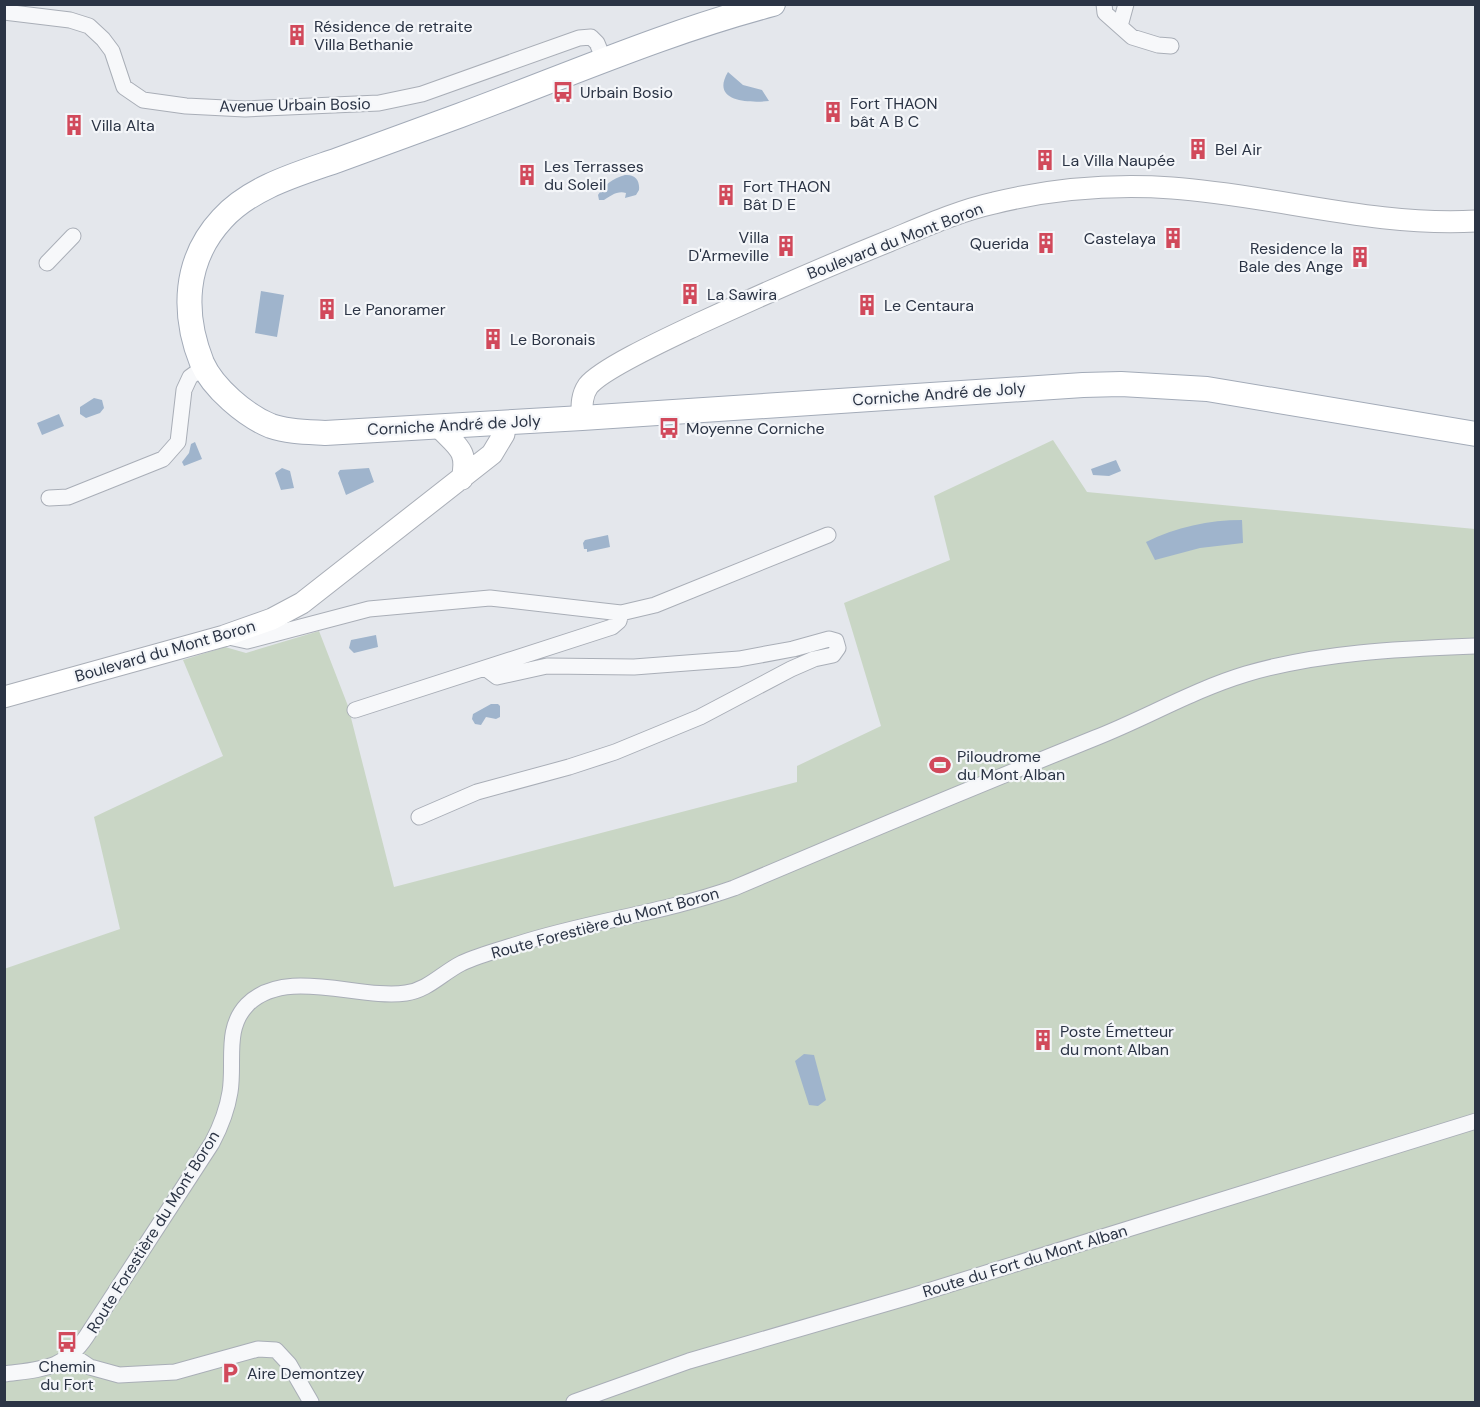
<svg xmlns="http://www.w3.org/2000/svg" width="1480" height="1407" viewBox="0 0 1480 1407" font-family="'DM Sans',sans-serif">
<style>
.green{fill:#c9d6c5}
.water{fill:#9fb4cc}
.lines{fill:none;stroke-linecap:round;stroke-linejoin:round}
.street-casing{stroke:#a9aeb7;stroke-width:17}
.secondary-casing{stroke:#a9aeb7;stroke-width:23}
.primary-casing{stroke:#a3abb8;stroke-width:26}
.street{stroke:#f7f8fa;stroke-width:15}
.secondary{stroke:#fff;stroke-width:21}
.primary{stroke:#fff;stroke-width:24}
.labels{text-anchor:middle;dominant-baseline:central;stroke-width:4.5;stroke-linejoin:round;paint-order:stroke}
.poi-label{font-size:16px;fill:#2b3445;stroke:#f4f6f9;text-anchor:start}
.street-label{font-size:16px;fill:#2b3445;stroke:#f4f6f9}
</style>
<rect width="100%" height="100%" fill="#e4e7ec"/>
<path class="green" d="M1053 440 1087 492 1475 529V1402H5L4 969 120 929 94 817 223 756 183 660 225 647 246 653 319 631 348 706 394 887 797 782V766L881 726 844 603 950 560 934 496Z"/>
<path class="water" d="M728 72 743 85 762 90 769 101C749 103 710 102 728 72Z
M625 175C635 174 640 180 639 190L636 195 625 198 626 193C618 190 610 196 604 200H599L598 195C605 184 612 179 625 175Z
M261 291 284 295 277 337 255 333Z
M94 398 102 400 104 408 100 413 86 418 80 414V407Z
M59 414 64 426 42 435 37 423Z
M195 442 202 459 184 466 182 462 189 453 191 444Z
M1116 460 1121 471 1109 476 1093 475 1091 469Z
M282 468 290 471 294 488 281 490 275 473Z
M369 468 374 482 346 495 338 473 340 470Z
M1242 520 1243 543 1200 548 1155 560 1146 542C1176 527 1209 520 1242 520Z
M608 535 610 547 587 552V549H584L583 543 585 540Z
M376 635 378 647 354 653 349 648 351 640Z
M491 704H498L500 706V717L496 719 486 717 481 725 475 724 472 719 473 714Z
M804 1054 814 1055 826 1100 818 1106 809 1105 795 1061Z"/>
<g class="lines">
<defs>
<path id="street" d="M1104 4 1105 13 1132 37 1158 45 1171 46
M4 12 70 20 89 26 103 39 112 51 124 87 143 100 186 106 245 109 379 103 422 94 579 38 591 37 597 43 604 60
M1120 26 1126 4
M47 263 73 236
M49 498 68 497 163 459 178 442 184 390 190 377 204 367
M224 636 247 641 369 609 490 598 621 613 655 605 828 535
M355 710 612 627 619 621 621 613
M419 817 477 792 569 767 615 752 700 717 791 669 814 659 833 655 838 648 836 641 829 639 793 649 739 659 634 667 547 666 497 677 485 668
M72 1355 90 1367 119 1375 175 1372 258 1349 276 1350 289 1364 311 1402
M4 1374C41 1369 64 1370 86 1337L212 1143C221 1126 227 1111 230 1092 235 1062 224 1029 247 1005 285 966 359 1000 406 993 428 990 442 973 462 963 479 955 499 950 518 944 589 921 663 913 734 888 854 837 974 787 1095 738 1146 718 1193 690 1246 674 1320 652 1399 649 1476 646
M574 1402 689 1361 912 1296 1476 1121"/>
<path id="secondary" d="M582 418C582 407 581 396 588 386 602 368 675 335 698 324 761 295 825 267 889 241 923 227 958 211 994 203 1051 189 1113 184 1172 188 1273 195 1373 227 1476 221
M438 426C456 446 469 449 462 479
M4 697 224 636 272 619 302 603 492 454 504 434 505 422"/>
<path id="primary" d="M773 4C666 32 564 77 461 115 420 130 379 145 338 160 298 174 251 187 222 219 184 260 182 313 202 363 213 388 246 416 271 426 288 432 307 432 325 433L582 418 1083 385 1121 384 1207 389 1476 434"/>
</defs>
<use href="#street" class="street-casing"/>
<use href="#secondary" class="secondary-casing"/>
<use href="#primary" class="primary-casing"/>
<use href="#street" class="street"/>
<use href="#secondary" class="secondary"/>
<use href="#primary" class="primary"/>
</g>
<defs>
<symbol id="building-bare" viewBox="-9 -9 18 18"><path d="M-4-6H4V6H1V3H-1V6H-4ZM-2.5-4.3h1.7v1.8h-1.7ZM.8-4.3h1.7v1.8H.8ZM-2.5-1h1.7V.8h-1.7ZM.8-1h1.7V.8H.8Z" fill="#d1495b" stroke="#f4f6f9" stroke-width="2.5" paint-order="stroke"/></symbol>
<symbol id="bus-bare" viewBox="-9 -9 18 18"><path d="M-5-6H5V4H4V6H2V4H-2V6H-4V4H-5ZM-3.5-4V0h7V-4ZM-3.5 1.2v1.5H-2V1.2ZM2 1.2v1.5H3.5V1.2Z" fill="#d1495b" stroke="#f4f6f9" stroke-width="2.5" paint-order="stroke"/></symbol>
<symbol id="stadium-bare" viewBox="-9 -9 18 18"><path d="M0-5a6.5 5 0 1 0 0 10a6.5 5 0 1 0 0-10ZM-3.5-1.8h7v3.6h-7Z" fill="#d1495b" stroke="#f4f6f9" stroke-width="2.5" paint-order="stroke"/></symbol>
<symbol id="parking-bare" viewBox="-9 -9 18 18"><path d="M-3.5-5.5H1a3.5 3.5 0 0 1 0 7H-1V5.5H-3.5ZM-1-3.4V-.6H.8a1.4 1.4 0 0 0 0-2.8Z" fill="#d1495b" stroke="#f4f6f9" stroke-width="2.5" paint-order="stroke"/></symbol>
</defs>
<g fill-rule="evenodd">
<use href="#building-bare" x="282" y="20" width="30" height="30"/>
<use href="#bus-bare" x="548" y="77" width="30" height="30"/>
<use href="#building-bare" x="818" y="97" width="30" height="30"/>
<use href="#building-bare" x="59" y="110" width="30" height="30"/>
<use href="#building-bare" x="1183" y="134" width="30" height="30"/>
<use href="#building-bare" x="1030" y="145" width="30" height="30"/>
<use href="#building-bare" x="512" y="160" width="30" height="30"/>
<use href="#building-bare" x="711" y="180" width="30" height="30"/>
<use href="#building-bare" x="1158" y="223" width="30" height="30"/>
<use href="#building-bare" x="1031" y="228" width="30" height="30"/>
<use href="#building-bare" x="771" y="231" width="30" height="30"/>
<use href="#building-bare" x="1345" y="242" width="30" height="30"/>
<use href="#building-bare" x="675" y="279" width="30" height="30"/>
<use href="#building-bare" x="852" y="290" width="30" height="30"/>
<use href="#building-bare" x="312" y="294" width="30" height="30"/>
<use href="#building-bare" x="478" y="324" width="30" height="30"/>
<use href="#bus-bare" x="654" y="413" width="30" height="30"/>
<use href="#stadium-bare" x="925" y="750" width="30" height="30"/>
<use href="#building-bare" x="1028" y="1025" width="30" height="30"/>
<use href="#bus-bare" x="52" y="1327" width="30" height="30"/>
<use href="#parking-bare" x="215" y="1358" width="30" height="30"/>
</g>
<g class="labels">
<g class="poi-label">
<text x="314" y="26">Résidence de retraite<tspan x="314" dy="18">Villa Bethanie</tspan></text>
<text x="580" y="92">Urbain Bosio</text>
<text x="850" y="103">Fort THAON<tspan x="850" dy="18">bât A B C</tspan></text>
<text x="91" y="125">Villa Alta</text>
<text x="1215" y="149">Bel Air</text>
<text x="1062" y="160">La Villa Naupée</text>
<text x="544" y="166">Les Terrasses<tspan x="544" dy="18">du Soleil</tspan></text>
<text x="743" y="186">Fort THAON<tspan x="743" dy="18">Bât D E</tspan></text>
<text x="769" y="237" text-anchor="end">Villa<tspan x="769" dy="18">D'Armeville</tspan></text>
<text x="1156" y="238" text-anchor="end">Castelaya</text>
<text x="1029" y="243" text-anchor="end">Querida</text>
<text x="1343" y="248" text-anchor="end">Residence la<tspan x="1343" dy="18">Bale des Ange</tspan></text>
<text x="707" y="294">La Sawira</text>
<text x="884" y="305">Le Centaura</text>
<text x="344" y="309">Le Panoramer</text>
<text x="510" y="339">Le Boronais</text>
<text x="686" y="428">Moyenne Corniche</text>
<text x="957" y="756">Piloudrome<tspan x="957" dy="18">du Mont Alban</tspan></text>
<text x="1060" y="1031">Poste Émetteur<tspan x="1060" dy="18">du mont Alban</tspan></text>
<text x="67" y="1366" text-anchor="middle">Chemin<tspan x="67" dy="18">du Fort</tspan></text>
<text x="247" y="1373">Aire Demontzey</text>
</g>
<g class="street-label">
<text transform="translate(295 105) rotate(-1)">Avenue Urbain Bosio</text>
<text transform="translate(895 241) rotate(-21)">Boulevard du Mont Boron</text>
<text transform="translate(939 394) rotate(-4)">Corniche André de Joly</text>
<text transform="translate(454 425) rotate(-3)">Corniche André de Joly</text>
<text transform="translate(165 651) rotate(-16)">Boulevard du Mont Boron</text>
<text transform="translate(605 923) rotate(-15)">Route Forestière du Mont Boron</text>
<text transform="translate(153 1232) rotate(-58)">Route Forestière du Mont Boron</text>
<text transform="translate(1025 1261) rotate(-17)">Route du Fort du Mont Alban</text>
</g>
</g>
<rect width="1480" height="1407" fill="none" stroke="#2b3445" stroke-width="12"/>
</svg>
